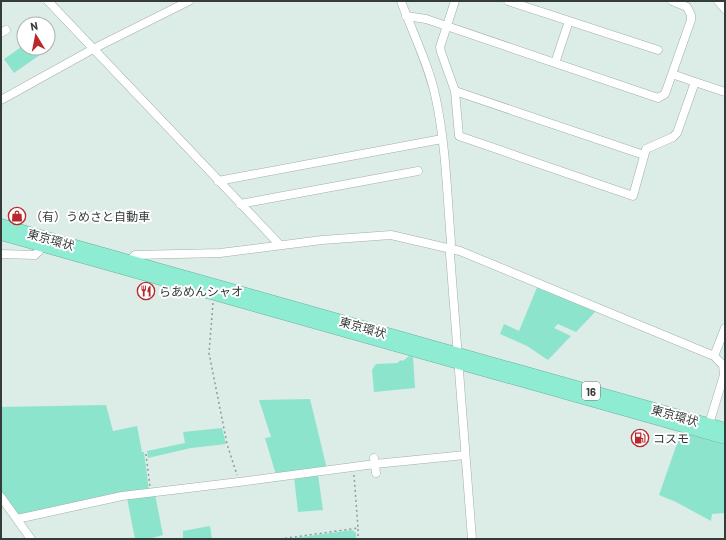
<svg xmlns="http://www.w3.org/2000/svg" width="726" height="540" viewBox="0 0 726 540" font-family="Barlow,'Noto Sans JP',sans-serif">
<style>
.green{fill:#8de4cd}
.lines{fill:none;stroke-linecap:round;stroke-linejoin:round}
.minor-casing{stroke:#a0afaa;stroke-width:9}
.highway-casing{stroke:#6eae9d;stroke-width:13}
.path{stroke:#8f9b97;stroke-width:1.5;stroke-dasharray:2 3;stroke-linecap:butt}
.minor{stroke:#fff;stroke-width:8}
.highway{stroke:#8eecd3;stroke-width:12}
.labels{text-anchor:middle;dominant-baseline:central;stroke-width:4;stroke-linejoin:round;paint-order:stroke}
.shield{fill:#fff;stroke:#717674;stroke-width:1}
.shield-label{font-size:11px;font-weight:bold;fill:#343b39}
.poi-label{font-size:12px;fill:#343b39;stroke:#fff;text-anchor:start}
.street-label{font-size:12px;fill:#343b39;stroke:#fff}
</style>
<rect width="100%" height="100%" fill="#dcece7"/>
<path class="green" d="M24 45V48H45L47 50 14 73 4 59Z
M538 285 597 310 576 332 558 324 554 328 571 336 548 360 527 346 500 334 504 324 519 331Z
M409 356 413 357 415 388 374 392 372 370 376 364 397 363 401 360 403 361Z
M310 399 327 469 276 475 265 438 271 437 259 400Z
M106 405 113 431 137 426 142 452H144L149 491 18 516 1 495V407Z
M222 428 226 444 191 448 148 458 147 451 185 443 183 432Z
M681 432 725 445V513L712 514 711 521 676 502 659 495Z
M318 475 323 510 298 512 294 477Z
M155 494 163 535 148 539H135L127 498Z
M210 526 212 539H183V531Z
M352 530 356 533V539H286Z"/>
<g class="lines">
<defs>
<path id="minor" d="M48 1 280 245
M401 1C412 31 430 68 436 99 446 146 447 195 451 242L450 254 472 539
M455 1 440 47 441 52 455 91 459 136 633 196 646 149 673 137 677 133 695 82 725 92
M508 1 658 50
M718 1 725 9
M406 16 426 19 658 98 665 94 691 20V15L687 7 672 1
M1 33 6 30
M555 63 569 21
M672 74 695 82
M455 91 644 155
M1 100 93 49 189 1
M218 181 442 139
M240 204 418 171
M1 254 35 255 39 251 42 241
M129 261 135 255 220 253 322 240 391 235 460 251 714 356 723 365 724 375 709 424
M714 356 725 328
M374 458 376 473
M1 497 31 539
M17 519 122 496 239 482 375 464 465 455"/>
<path id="highway" d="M1 225 725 429
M1 234 725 438"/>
</defs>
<use href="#minor" class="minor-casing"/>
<use href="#highway" class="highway-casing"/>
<path class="path" d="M213 303 209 353 227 444 237 475
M146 454 150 487
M358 529V539
M280 539 358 528 354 475"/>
<use href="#minor" class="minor"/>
<use href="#highway" class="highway"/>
</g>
<defs>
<symbol id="shop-ring" viewBox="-11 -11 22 22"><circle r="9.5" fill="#fff" stroke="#b9292c" stroke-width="1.5"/><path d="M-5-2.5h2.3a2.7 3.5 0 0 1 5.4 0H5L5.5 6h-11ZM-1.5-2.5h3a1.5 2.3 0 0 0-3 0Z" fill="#b9292c"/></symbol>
<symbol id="restaurant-ring" viewBox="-11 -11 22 22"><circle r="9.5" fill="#fff" stroke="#b9292c" stroke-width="1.5"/><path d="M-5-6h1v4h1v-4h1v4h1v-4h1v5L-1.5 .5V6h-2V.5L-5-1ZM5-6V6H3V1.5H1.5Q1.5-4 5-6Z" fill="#b9292c"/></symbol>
<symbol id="fuel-ring" viewBox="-11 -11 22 22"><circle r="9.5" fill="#fff" stroke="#b9292c" stroke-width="1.5"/><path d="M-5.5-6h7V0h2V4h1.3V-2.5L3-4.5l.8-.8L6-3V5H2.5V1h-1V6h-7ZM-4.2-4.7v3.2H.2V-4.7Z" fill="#b9292c"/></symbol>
</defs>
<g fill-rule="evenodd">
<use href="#shop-ring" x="7" y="206" width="20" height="20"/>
<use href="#restaurant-ring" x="136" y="281" width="20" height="20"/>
<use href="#fuel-ring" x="630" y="428" width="20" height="20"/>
</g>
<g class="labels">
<rect class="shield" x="582" y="382" width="18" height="18" rx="3"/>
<g class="shield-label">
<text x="591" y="391">16</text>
</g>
<g class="poi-label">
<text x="30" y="216">（有）うめさと自動車</text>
<text x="159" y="291">らあめんシャオ</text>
<text x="653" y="438">コスモ</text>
</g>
<g class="street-label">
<text transform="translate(51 239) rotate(16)">東京環状</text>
<text transform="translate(363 327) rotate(16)">東京環状</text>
<text transform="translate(675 415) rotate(16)">東京環状</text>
</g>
</g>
<rect width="726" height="540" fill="none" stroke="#343b39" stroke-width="4"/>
<g transform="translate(36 36) rotate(350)"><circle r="19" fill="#ffffff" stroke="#aeb1b0"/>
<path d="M0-3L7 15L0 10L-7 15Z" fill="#b9292c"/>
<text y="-6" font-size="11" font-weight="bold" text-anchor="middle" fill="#343b39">N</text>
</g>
</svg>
